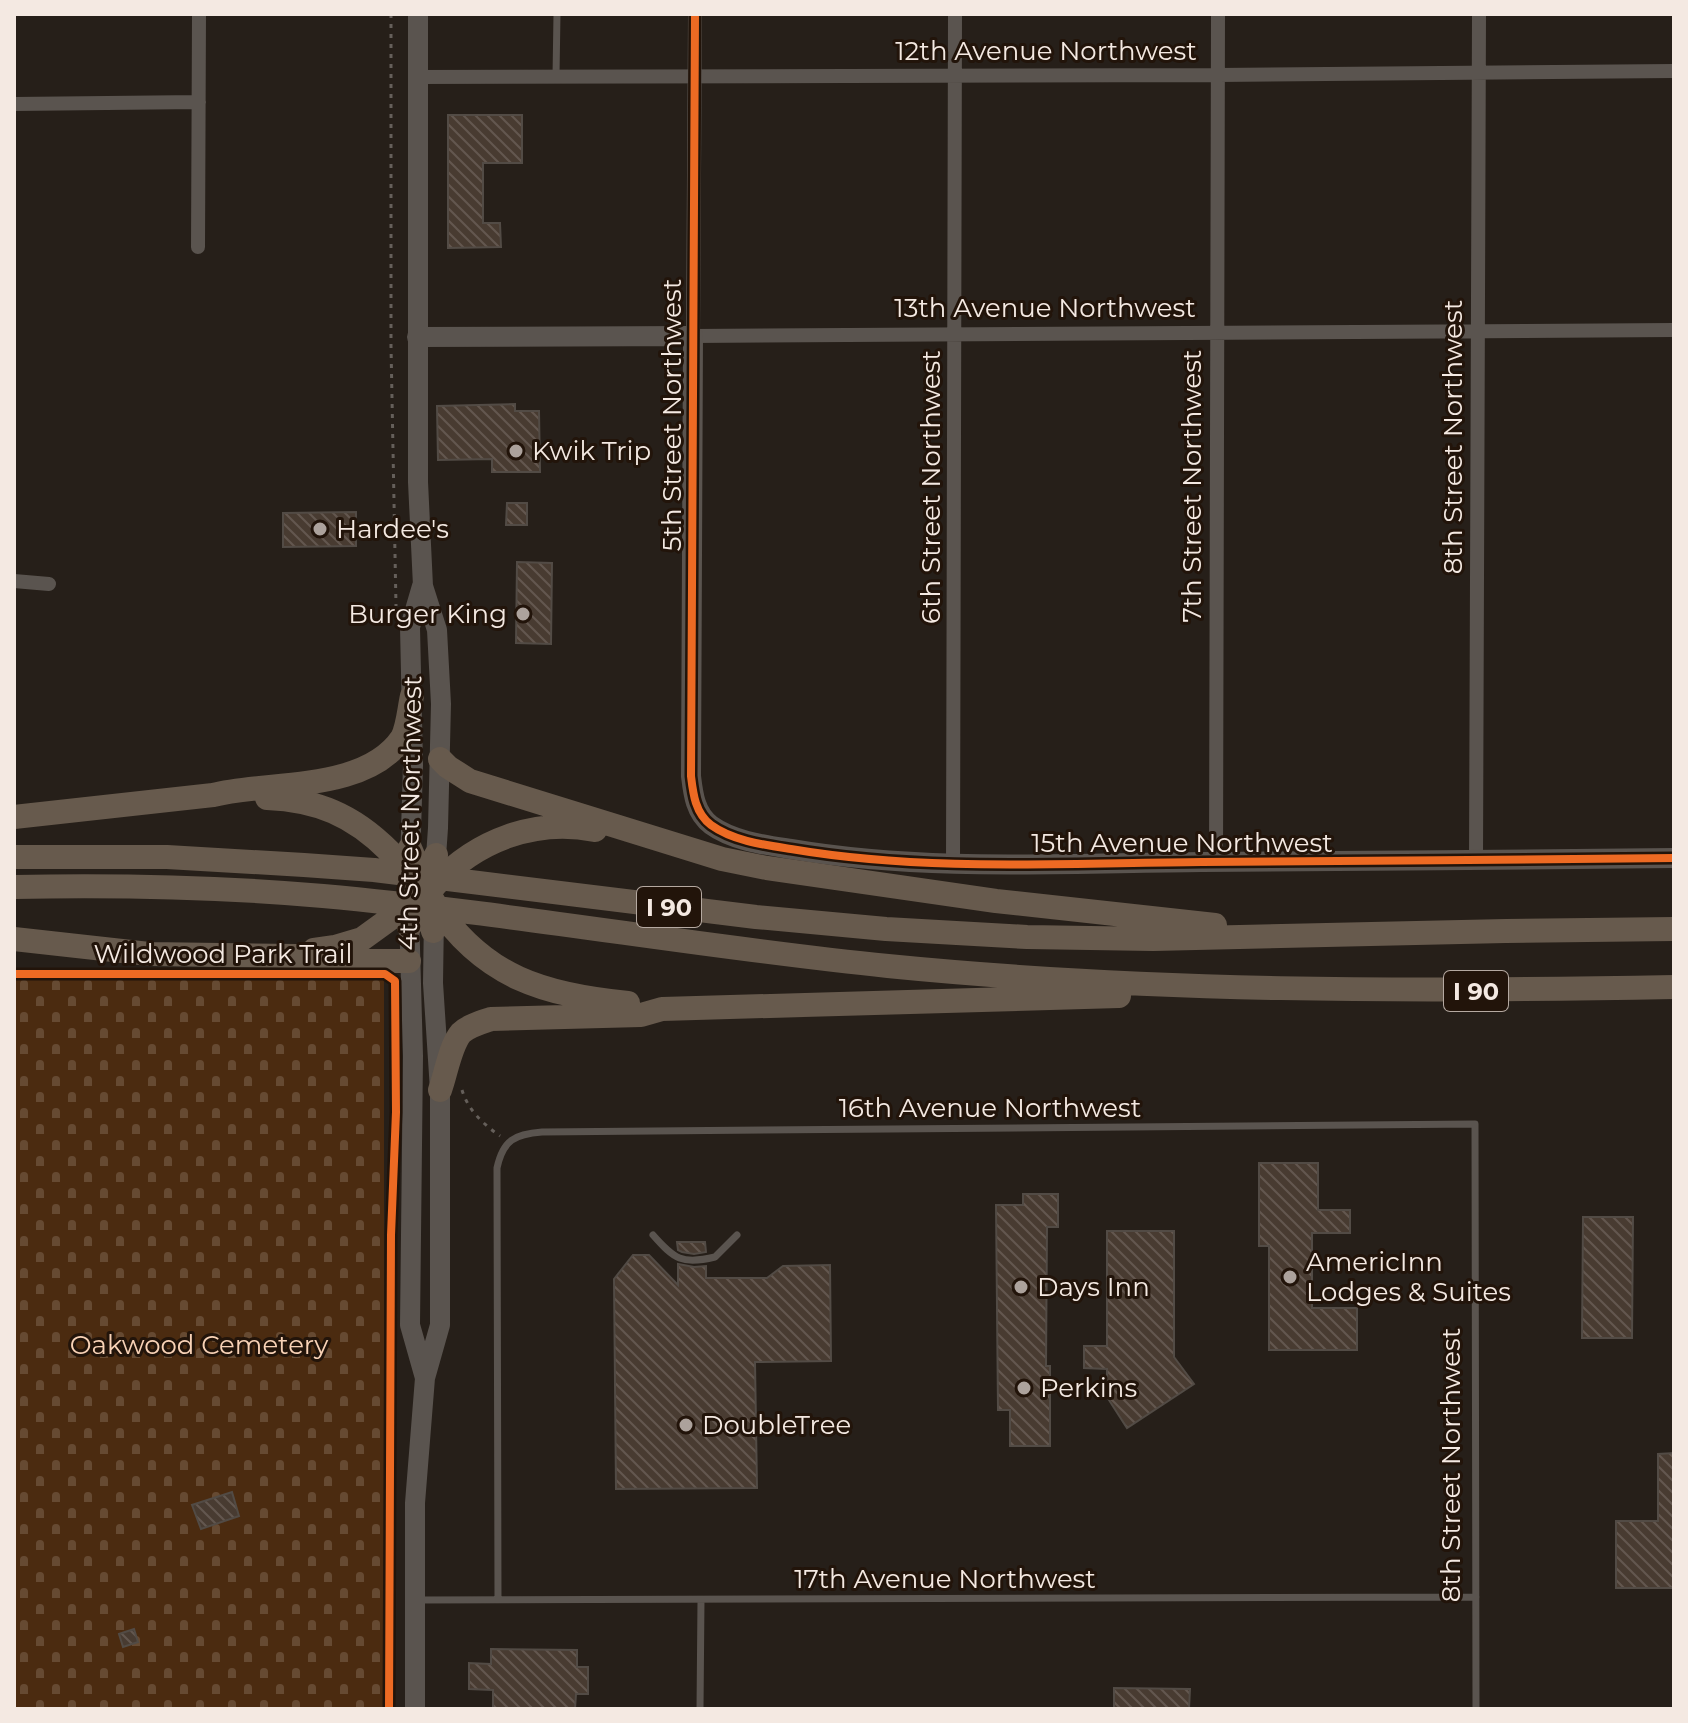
<svg xmlns="http://www.w3.org/2000/svg" width="1688" height="1723" viewBox="0 0 1688 1723" font-family="Montserrat,sans-serif">
<style>
.cemetery{fill:url(#cemetery-stones)}
.building{fill:url(#building-back-hatch);stroke:#524b45;stroke-width:2}
.lines{fill:none;stroke-linecap:round;stroke-linejoin:round}
.path{stroke:#655f5a;stroke-width:3;stroke-dasharray:4 6;stroke-linecap:butt}
.lane{stroke:#5a544f;stroke-width:7}
.street{stroke:#5a544f;stroke-width:14}
.secondary{stroke:#5a544f;stroke-width:20}
.highway{stroke:#675a4d;stroke-width:24}
.cycleway-casing{stroke:#22140a;stroke-width:13}
.cycleway{stroke:#ed6a23;stroke-width:8}
.poi-dot{fill:#aca29c;stroke:#22140a;stroke-width:3}
.labels{text-anchor:middle;dominant-baseline:central;stroke-width:6;stroke-linejoin:round;paint-order:stroke}
.shield{fill:#22140a;stroke:#b5a9a1;stroke-width:2}
.shield-label{font-size:24px;font-weight:bold;fill:#f4e9e2}
.street-label{font-size:26px;fill:#f4e9e2;stroke:#22140a}
.poi-label{font-size:26px;fill:#f4e9e2;stroke:#22140a;text-anchor:start}
.park-label{font-size:26px;fill:#f8d2b6;stroke:#22140a}
</style>
<defs>
<pattern id="cemetery-stones" width="16" height="16" patternUnits="userSpaceOnUse" patternTransform="scale(2)"><rect width="16" height="16" fill="#4b2b10"/><path d="M2 7V4a2 2 0 0 1 4 0v3zM10 15v-3a2 2 0 0 1 4 0v3z" fill="#664a32"/></pattern>
<pattern id="building-back-hatch" width="6" height="6" patternUnits="userSpaceOnUse" patternTransform="scale(2)"><rect width="6" height="6" fill="#483b31"/><path d="M-1 5l2 2M0 0l6 6M5-1l2 2" fill="none" stroke="#63574f"/></pattern>
</defs>
<rect width="100%" height="100%" fill="#261f19"/>
<path class="cemetery" d="M384 978V1709H14V980Z"/>
<path class="building" d="M448 115H522V163H483V223H500L501 247 448 248Z
M515 404V411H539L540 472H492V459L438 460 437 406Z
M507 503H527V525H506Z
M356 512V546L283 547V513Z
M517 562 552 563 551 644 516 643Z
M1259 1163H1318V1210H1350V1233H1312V1308H1357V1350H1269V1246H1259Z
M1023 1194H1058V1227H1047L1046 1366H1050V1446H1010V1410H998L996 1205H1023Z
M1583 1217H1633L1632 1338H1582Z
M1107 1231H1174V1357L1194 1384 1127 1428 1107 1397V1369L1084 1368V1346H1107Z
M677 1242H705L706 1252 694 1254 682 1252 678 1250Z
M633 1255H649L678 1285V1264L694 1267 706 1266V1278H767L783 1266 830 1265 831 1361 755 1362 757 1488 616 1489 614 1279Z
M1674 1453V1588H1616V1521H1658V1454Z
M232 1492 239 1516 201 1529 192 1505Z
M134 1629 138 1642 123 1647 119 1634Z
M491 1649 577 1650V1667H588V1694H576L575 1709 493 1708V1690L469 1689V1663L491 1664Z
M1114 1688 1190 1689 1189 1709H1114Z"/>
<g class="lines">
<path class="path" d="M391 14V346L396 606
M462 1090C468 1110 483 1124 500 1136"/>
<path class="lane" d="M556 76 557 14
M653 1235C674 1259 682 1265 715 1257L737 1235
M418 1600 1476 1597
M498 1600 497 1168C503 1140 515 1134 542 1132L1475 1124 1476 1709
M700 1709 701 1600"/>
<path class="street" d="M695 14 693 336 1674 330
M417 77 1218 75 1674 71
M14 104 199 102
M198 247 199 14
M14 581 49 584
M1476 861 1479 14
M1216 862 1218 14
M953 864 955 14"/>
<path class="secondary" d="M418 14V482L423 586 437 630 441 704 438 828 435 871
M417 337 693 336 691 776C693 793 695 813 711 825 733 841 765 845 791 849 926 872 1065 863 1202 862 1359 861 1517 860 1674 858
M410 864 413 765 410 627 422 586
M409 912 413 1056 410 1325 425 1378
M415 1709V1503L425 1378 440 1325V1090L433 983 434 915"/>
<path class="highway" d="M440 759 448 767 470 781 722 859 767 868 996 901 1215 925
M267 798C317 800 353 815 389 851 396 858 404 865 410 873 422 890 427 911 433 931
M14 817 213 795C270 781 366 792 402 738 408 727 409 709 412 696
M410 848C418 866 424 887 435 904 484 978 545 995 628 1003
M14 857H167L304 865 374 870 756 917 886 929 1027 937 1153 939 1506 931 1674 929
M14 887C117 885 221 887 323 896 512 913 699 947 888 966 1149 992 1412 992 1674 987
M409 927C417 912 425 897 436 884 477 840 536 818 595 830
M14 939 149 954 296 956 311 961H409
M314 950 335 947 362 939 409 905 419 890 436 855
M440 1090C446 1074 450 1046 461 1033 468 1026 482 1022 491 1019L641 1015 662 1009 1119 996"/>
<defs>
<path id="cycleway" d="M695 14 691 776C693 793 695 813 711 825 733 841 765 845 791 849 926 872 1065 863 1202 862 1359 861 1517 860 1674 858
M14 974H385L395 981 396 1112 391 1235 389 1709"/>
</defs>
<use href="#cycleway" class="cycleway-casing"/>
<use href="#cycleway" class="cycleway"/>
</g>
<g class="poi-dot">
<circle cx="516" cy="451" r="8"/>
<circle cx="320" cy="529" r="8"/>
<circle cx="523" cy="614" r="8"/>
<circle cx="1290" cy="1277" r="8"/>
<circle cx="1021" cy="1287" r="8"/>
<circle cx="1024" cy="1388" r="8"/>
<circle cx="686" cy="1425" r="8"/>
</g>
<g class="labels">
<g class="shield">
<rect x="637" y="887" width="64" height="40" rx="6"/>
<rect x="1444" y="971" width="64" height="40" rx="6"/>
</g>
<g class="shield-label">
<text x="669" y="907">I 90</text>
<text x="1476" y="991">I 90</text>
</g>
<g class="street-label">
<text x="1046" y="51">12th Avenue Northwest</text>
<text x="1045" y="308">13th Avenue Northwest</text>
<text transform="translate(672 415) rotate(-90)">5th Street Northwest</text>
<text transform="translate(1453 437) rotate(-90)">8th Street Northwest</text>
<text transform="translate(1192 486) rotate(-90)">7th Street Northwest</text>
<text transform="translate(931 487) rotate(-90)">6th Street Northwest</text>
<text transform="translate(410 813) rotate(-89)">4th Street Northwest</text>
<text x="1182" y="843">15th Avenue Northwest</text>
<text x="223" y="954">Wildwood Park Trail</text>
<text x="990" y="1108">16th Avenue Northwest</text>
<text transform="translate(1451 1465) rotate(-90)">8th Street Northwest</text>
<text x="945" y="1579">17th Avenue Northwest</text>
</g>
<g class="poi-label">
<text x="532" y="451">Kwik Trip</text>
<text x="336" y="529">Hardee's</text>
<text x="507" y="614" text-anchor="end">Burger King</text>
<text x="1306" y="1262">AmericInn<tspan x="1306" dy="30">Lodges &amp; Suites</tspan></text>
<text x="1037" y="1287">Days Inn</text>
<text x="1040" y="1388">Perkins</text>
<text x="702" y="1425">DoubleTree</text>
</g>
<g class="park-label">
<text x="199" y="1345">Oakwood Cemetery</text>
</g>
</g>
<rect width="1688" height="1723" fill="none" stroke="#f4e9e2" stroke-width="32"/>
</svg>
